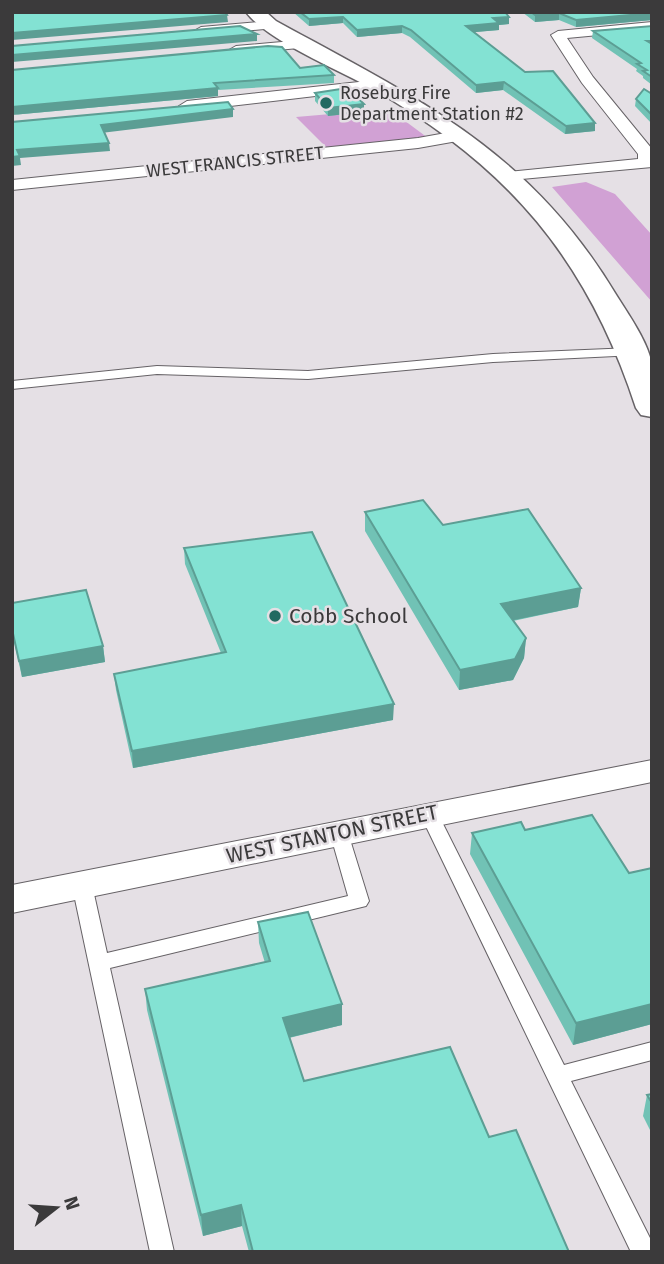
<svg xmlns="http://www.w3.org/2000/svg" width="664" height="1264" viewBox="0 0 664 1264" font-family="'Fira Sans',sans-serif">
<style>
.green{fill:#d1a1d4}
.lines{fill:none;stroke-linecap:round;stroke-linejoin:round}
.lane-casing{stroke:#666266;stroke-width:2}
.street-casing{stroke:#666266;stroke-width:2}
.secondary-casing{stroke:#666266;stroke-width:3}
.lane{fill:#fff;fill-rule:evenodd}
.street{fill:#fff;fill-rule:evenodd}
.secondary{fill:#fff;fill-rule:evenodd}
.wall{fill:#71c2b5}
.shaded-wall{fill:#5c9e94}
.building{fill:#83e2d3;stroke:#5c9e94;stroke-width:2}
.poi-dot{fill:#226a61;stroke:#e5e0e5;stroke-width:2.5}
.labels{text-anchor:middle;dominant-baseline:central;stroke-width:5;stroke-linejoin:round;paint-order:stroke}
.far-poi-label{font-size:18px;fill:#3b3a3b;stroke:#e5e0e5;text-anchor:start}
.far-street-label{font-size:18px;fill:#3b3a3b;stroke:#e5e0e5}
.poi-label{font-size:21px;fill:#3b3a3b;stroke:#e5e0e5;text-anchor:start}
.street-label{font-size:21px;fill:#3b3a3b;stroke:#e5e0e5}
</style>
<rect width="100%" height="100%" fill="#e5e0e5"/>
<path class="green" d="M389 109 432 141 330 151 296 117Z
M586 182 615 194 652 235V302L552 187Z"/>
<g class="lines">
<defs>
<path id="lane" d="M632 348 638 352 636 355 493 362 308 379 157 374 12 389V381L157 366 308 371 493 354Z
M429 808 435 810 438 814 564 1065 652 1042V1060L571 1081 652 1242V1252H631L420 814 423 810Z
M339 826 346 828 348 833 369 901 366 906 110 968 174 1252H150L72 885 75 880 82 878 89 880 92 885 107 953 348 896 330 833 332 828Z"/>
<path id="street" d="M270 21 275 22V28L201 35 194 31 201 27Z
M652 22V30L567 38 593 77 652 149V167L501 181 498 177 501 173 507 172 638 159V154L582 83 551 35 558 31Z
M304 40 309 41V47L236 54 229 50 236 46Z
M377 80 383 82V88L187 111 179 106 187 101Z
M457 131 463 132 465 136 463 140 418 148 12 190V180L418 138Z
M652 760V782L12 913V885Z"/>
<path id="secondary" d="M246 12H266L276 21C418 99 528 149 615 293 628 314 647 340 652 364 655 380 652 401 652 417L641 415 636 408C588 260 508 166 373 89 339 70 268 41 246 12Z"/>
</defs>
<use href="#lane" class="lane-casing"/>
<use href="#street" class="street-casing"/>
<use href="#secondary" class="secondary-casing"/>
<use href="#lane" class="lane"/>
<use href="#street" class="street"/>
<use href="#secondary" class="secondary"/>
</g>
<path class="wall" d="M293 12H505L509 17V24L499 25V30L474 32 525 72 595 123V131L565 134 503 90 476 93 410 37 402 33 357 37 343 23 309 26Z
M522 12H652V20L576 27 559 20 535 22Z
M652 26V85L643 78V76L636 71 637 69 592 38 593 31Z
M300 68 334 75V83L218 90V96L12 115Z
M315 93 364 112 328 116 315 101Z
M652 94V124L635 106 636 99Z
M365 512 443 525 581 588 578 607 513 621 526 638 524 658 513 680 459 690 365 531Z
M184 548 393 720 133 768 116 690 114 674 221 653 185 564Z
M12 603 103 646 105 662 22 677 12 633Z
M525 830 629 873 652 868V1024L573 1045 470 854 472 833Z
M258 922 342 1025 289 1038 304 1081 489 1137 569 1252H249L242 1226 203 1236 147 1010 145 989 265 963 259 943Z
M652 1094V1134L643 1116 647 1095Z"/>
<path class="shaded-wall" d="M559 13V20L535 22V15Z
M652 13V20L576 27V20Z
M227 15 228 22 12 40V33Z
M343 17V23L309 26V19Z
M509 17V24L499 25V30L465 33 466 26 493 18Z
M402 26V33L357 37V30Z
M257 34V41L12 62V55Z
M504 82 503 90 476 93V85Z
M218 88V96L12 115V107Z
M364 104V112L328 116V108Z
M233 109V117L101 133V125Z
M595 123V131L565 134 566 126Z
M109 143 110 151 20 158 21 165 12 166V157L17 150Z
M581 588 578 607 499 623 501 604Z
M526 638 524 658 513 680 459 690 460 670Z
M103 646 105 662 22 677 19 661Z
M394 704 393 720 133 768 132 751Z
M342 1004V1025L283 1039V1018Z
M652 1004V1024L573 1045 576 1023Z
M241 1205 242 1226 203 1236 201 1215Z"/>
<path class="building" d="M12 12H225L227 15 12 33Z
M300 12H505L509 17 493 18 499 23 466 26 525 72 553 71 595 123 566 126 504 82 476 85 411 30 402 26 357 30 343 17 309 19Z
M531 12H652V13L576 20 559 13 535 15Z
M240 26 257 34 12 55V46Z
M652 26V41H647L652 44V77L643 71 647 70 637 64 641 63 593 31Z
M268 46 282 47 300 68 324 65 334 75 214 83 218 88 12 107V70Z
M347 88 364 104 328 108 315 93Z
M644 89 652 94V115L636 99Z
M228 102 233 109 101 125 109 143 17 150 20 156 12 157V122Z
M423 500 443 525 528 509 581 588 501 604 526 638 515 659 460 670 365 512Z
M312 532 394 704 132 751 114 674 226 652 184 548Z
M86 590 103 646 19 661 12 629V603Z
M592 815 629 873 652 868V1004L576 1023 472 833 521 822 525 830Z
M308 912 342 1004 283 1018 304 1081 450 1047 489 1137 516 1130 569 1252H253L241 1205 201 1215 145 989 270 961 258 922Z
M652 1094V1103L647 1095Z"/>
<g class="poi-dot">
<circle cx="326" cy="103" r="7"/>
<circle cx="275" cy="616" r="7"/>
</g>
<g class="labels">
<g class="far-poi-label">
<text x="340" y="93">Roseburg Fire<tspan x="340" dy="21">Department Station #2</tspan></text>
</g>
<g class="far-street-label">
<text transform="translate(235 162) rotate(-6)">WEST FRANCIS STREET</text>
</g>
<g class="poi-label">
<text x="289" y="616">Cobb School</text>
</g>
<g class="street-label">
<text transform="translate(332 834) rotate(-12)">WEST STANTON STREET</text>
</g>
</g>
<rect width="664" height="1264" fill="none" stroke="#3b3a3b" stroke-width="28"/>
<g transform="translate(56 1208) rotate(73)" stroke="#e5e0e5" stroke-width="5" paint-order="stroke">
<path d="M0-5L12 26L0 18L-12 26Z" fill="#3b3a3b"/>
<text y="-10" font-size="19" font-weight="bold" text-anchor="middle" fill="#3b3a3b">N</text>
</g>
</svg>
